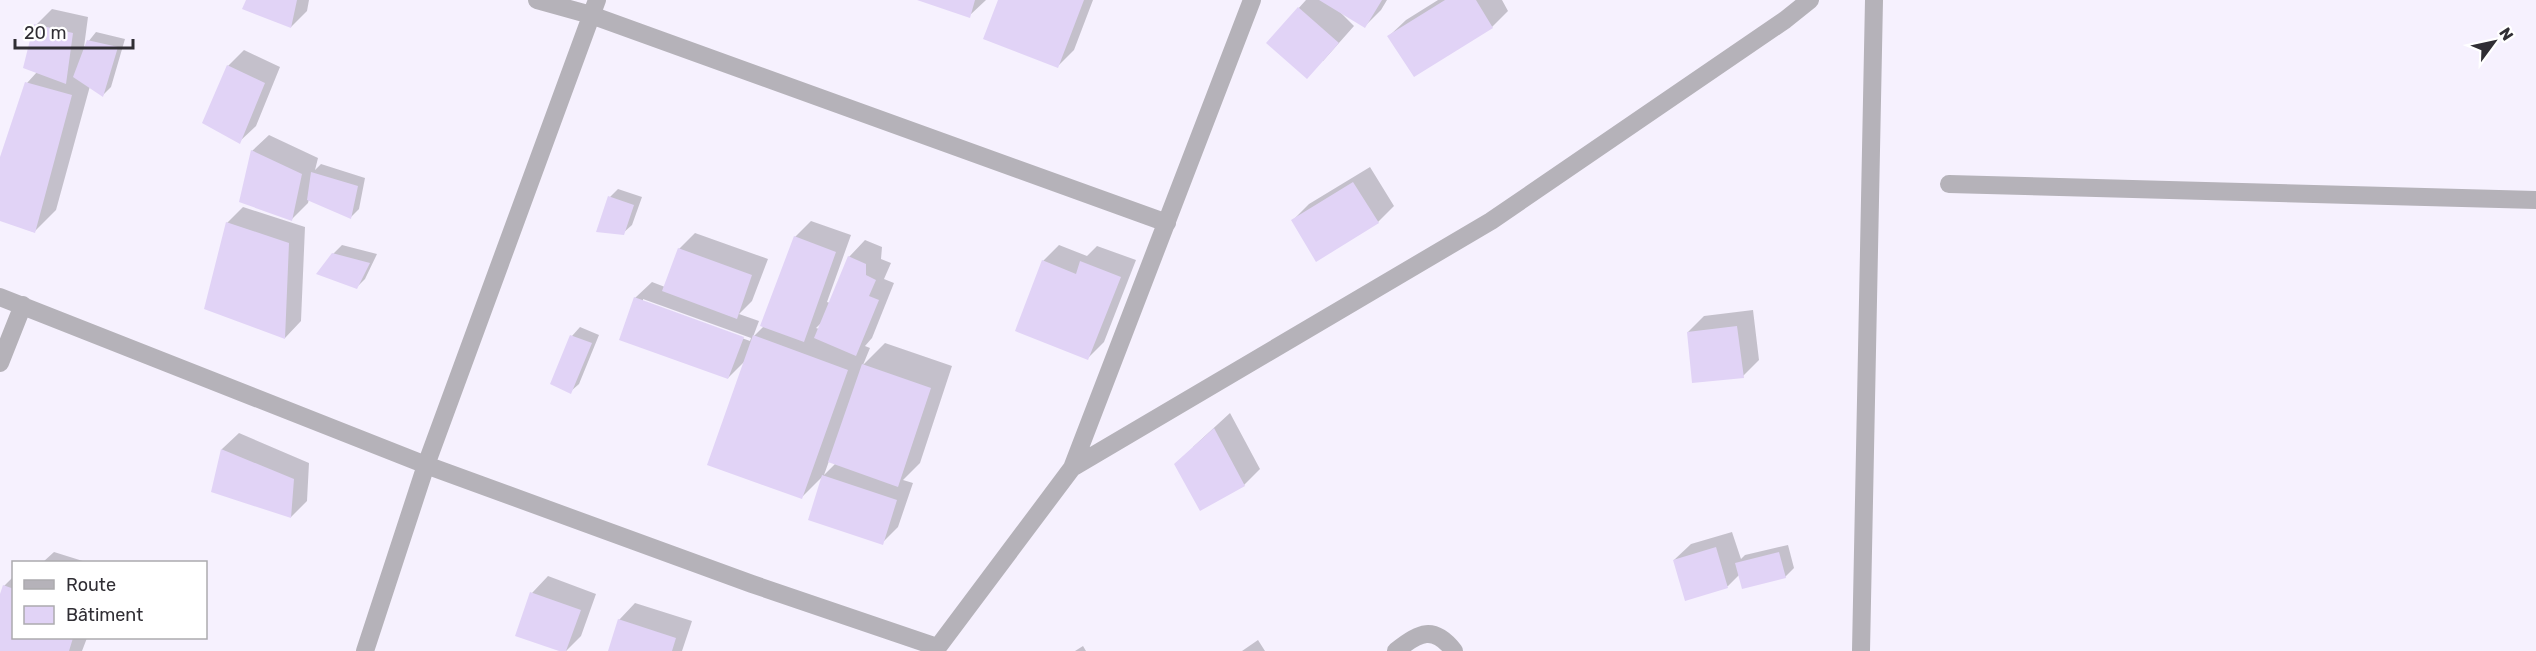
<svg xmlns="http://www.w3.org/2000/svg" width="2536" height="651" viewBox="0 0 2536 651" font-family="Rubik,sans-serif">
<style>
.shadow{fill:#0003;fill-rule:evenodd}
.building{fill:#e1d3f6}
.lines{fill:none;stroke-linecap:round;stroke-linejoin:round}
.minor{stroke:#b5b2b9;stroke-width:18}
</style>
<rect width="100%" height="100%" fill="#f6f1fe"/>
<path class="shadow" d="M248 0H309L307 11 291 27Z
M921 0H986L969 16Z
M999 0H1093L1074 50 1058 66Z
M1306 0H1387L1381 10 1365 26 1338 10 1354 26 1323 61 1268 42Z
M1438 0H1502L1508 11 1492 27 1389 36 1406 20Z
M52 9 88 17 84 47 96 32 125 39 111 87 103 95 90 86 56 210 34 232 0 220V162L27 83 37 72 36 25Z
M244 50 280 67 256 126 239 142 228 66Z
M269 135 318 158 315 170 321 164 365 178 359 209 351 217 309 199 308 203 292 219 241 201 252 151Z
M1370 167 1394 206 1378 222 1293 220 1309 204Z
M618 189 642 197 632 225 623 233 610 197Z
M243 207 305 227 301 321 285 338 227 223Z
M811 221 851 235 827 302 830 303 849 257 865 240 882 247 881 259 891 263 884 279 894 283 872 338 865 346 870 348 863 365 885 343 952 366 920 463 903 480 913 483 898 527 882 543 823 476 802 497 746 360 728 378 635 298 652 282 665 287 679 249 695 233 768 259 752 301 739 314 759 321 753 337 764 326 795 237ZM643 299 751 338 750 341 643 302ZM823 321 819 329 816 328ZM829 461 835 464 824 475Z
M342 245 377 254 365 279 357 287 333 254Z
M1059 245 1087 256 1097 246 1136 260 1104 342 1088 358 1043 261Z
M1753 310 1759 360 1743 376 1688 332 1704 316Z
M580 327 599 335 579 384 570 392 572 336Z
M1230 413 1260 469 1244 485 1193 447Z
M239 433 309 463 307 501 291 517 213 491 222 449Z
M1732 532 1741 559 1745 555 1788 545 1794 568 1785 577 1740 574 1728 586 1686 599 1674 560 1691 544Z
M54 552 86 562H43Z
M14 576V638H87L82 651H0V598L4 586Z
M548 576 596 594 581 636 566 651H563L532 593Z
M635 603 692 621 682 651H609L619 620Z
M1258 640 1265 651H1242Z
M1083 646 1086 651H1075Z"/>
<path class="building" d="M246 0H297L291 28 242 9Z
M917 0H975L970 18Z
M998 0H1084L1058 68 983 39Z
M1319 0H1382L1365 28Z
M1445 0H1476L1493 28 1414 77 1387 36Z
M1298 7 1339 43 1307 79 1266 43Z
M34 24 73 33 66 84 23 68Z
M87 40 118 47 103 97 73 77Z
M227 65 265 83 240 144 202 123Z
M25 82 72 95 35 233 0 221V157Z
M251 150 302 174 292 221 239 202Z
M311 172 358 186 351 219 307 200Z
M1353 182 1379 223 1316 262 1291 220Z
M608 196 634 205 624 235 596 232Z
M226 222 289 243 285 339 204 309Z
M794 236 836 252 804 342 760 326Z
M678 248 752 275 737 319 662 291Z
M332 253 370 263 357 289 316 274Z
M848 256 866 264V275L876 280 869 296 879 300 856 356 814 338Z
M1042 260 1076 274 1080 261 1121 277 1088 360 1015 331Z
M634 297 744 337 728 379 619 340Z
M1737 326 1744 378 1692 383 1687 332Z
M570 335 592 343 571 394 550 384Z
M753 335 848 370 802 499 707 465Z
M862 364 931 388 898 487 828 462Z
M1214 428 1245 486 1200 511 1174 464Z
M221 449 294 479 291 518 211 492Z
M822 475 897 500 883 545 808 520Z
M1716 547 1728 588 1685 601 1673 560Z
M1779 552 1786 578 1742 589 1735 563Z
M3 585 14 589V638H73L69 651H0V594Z
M530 592 581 610 566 651H559L515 636Z
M618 619 676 638 672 651H608Z"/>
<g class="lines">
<path class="minor" d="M537 0 591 15 1167 223
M1949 184 2536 200
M0 297 426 465 752 584 937 647
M0 363 23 305
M1072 468 1491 221 1785 20 1810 0
M365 651 426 465 597 0
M935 651 1072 468 1252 0
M1396 651C1419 632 1434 625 1454 651
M1861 651 1874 0"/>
</g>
<rect x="12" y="561" width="195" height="78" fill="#ffffff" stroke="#acabae" stroke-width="1.5"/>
<rect x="24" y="580" width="30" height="9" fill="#b5b2b9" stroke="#acabae" stroke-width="1.5"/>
<text x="66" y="591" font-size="18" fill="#302e34">Route</text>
<rect x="24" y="606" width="30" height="18" fill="#e1d3f6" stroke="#acabae" stroke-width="1.5"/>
<text x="66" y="621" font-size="18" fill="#302e34">Bâtiment</text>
<g transform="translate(2494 42) rotate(57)" stroke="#ffffff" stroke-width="4.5" paint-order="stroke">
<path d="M0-4.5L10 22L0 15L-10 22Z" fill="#302e34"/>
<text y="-9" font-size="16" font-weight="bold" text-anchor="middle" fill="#302e34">N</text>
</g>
<path d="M15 39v9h118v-9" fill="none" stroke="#302e34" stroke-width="3"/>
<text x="24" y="39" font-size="18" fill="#302e34" stroke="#ffffff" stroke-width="4.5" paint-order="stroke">20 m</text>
</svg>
